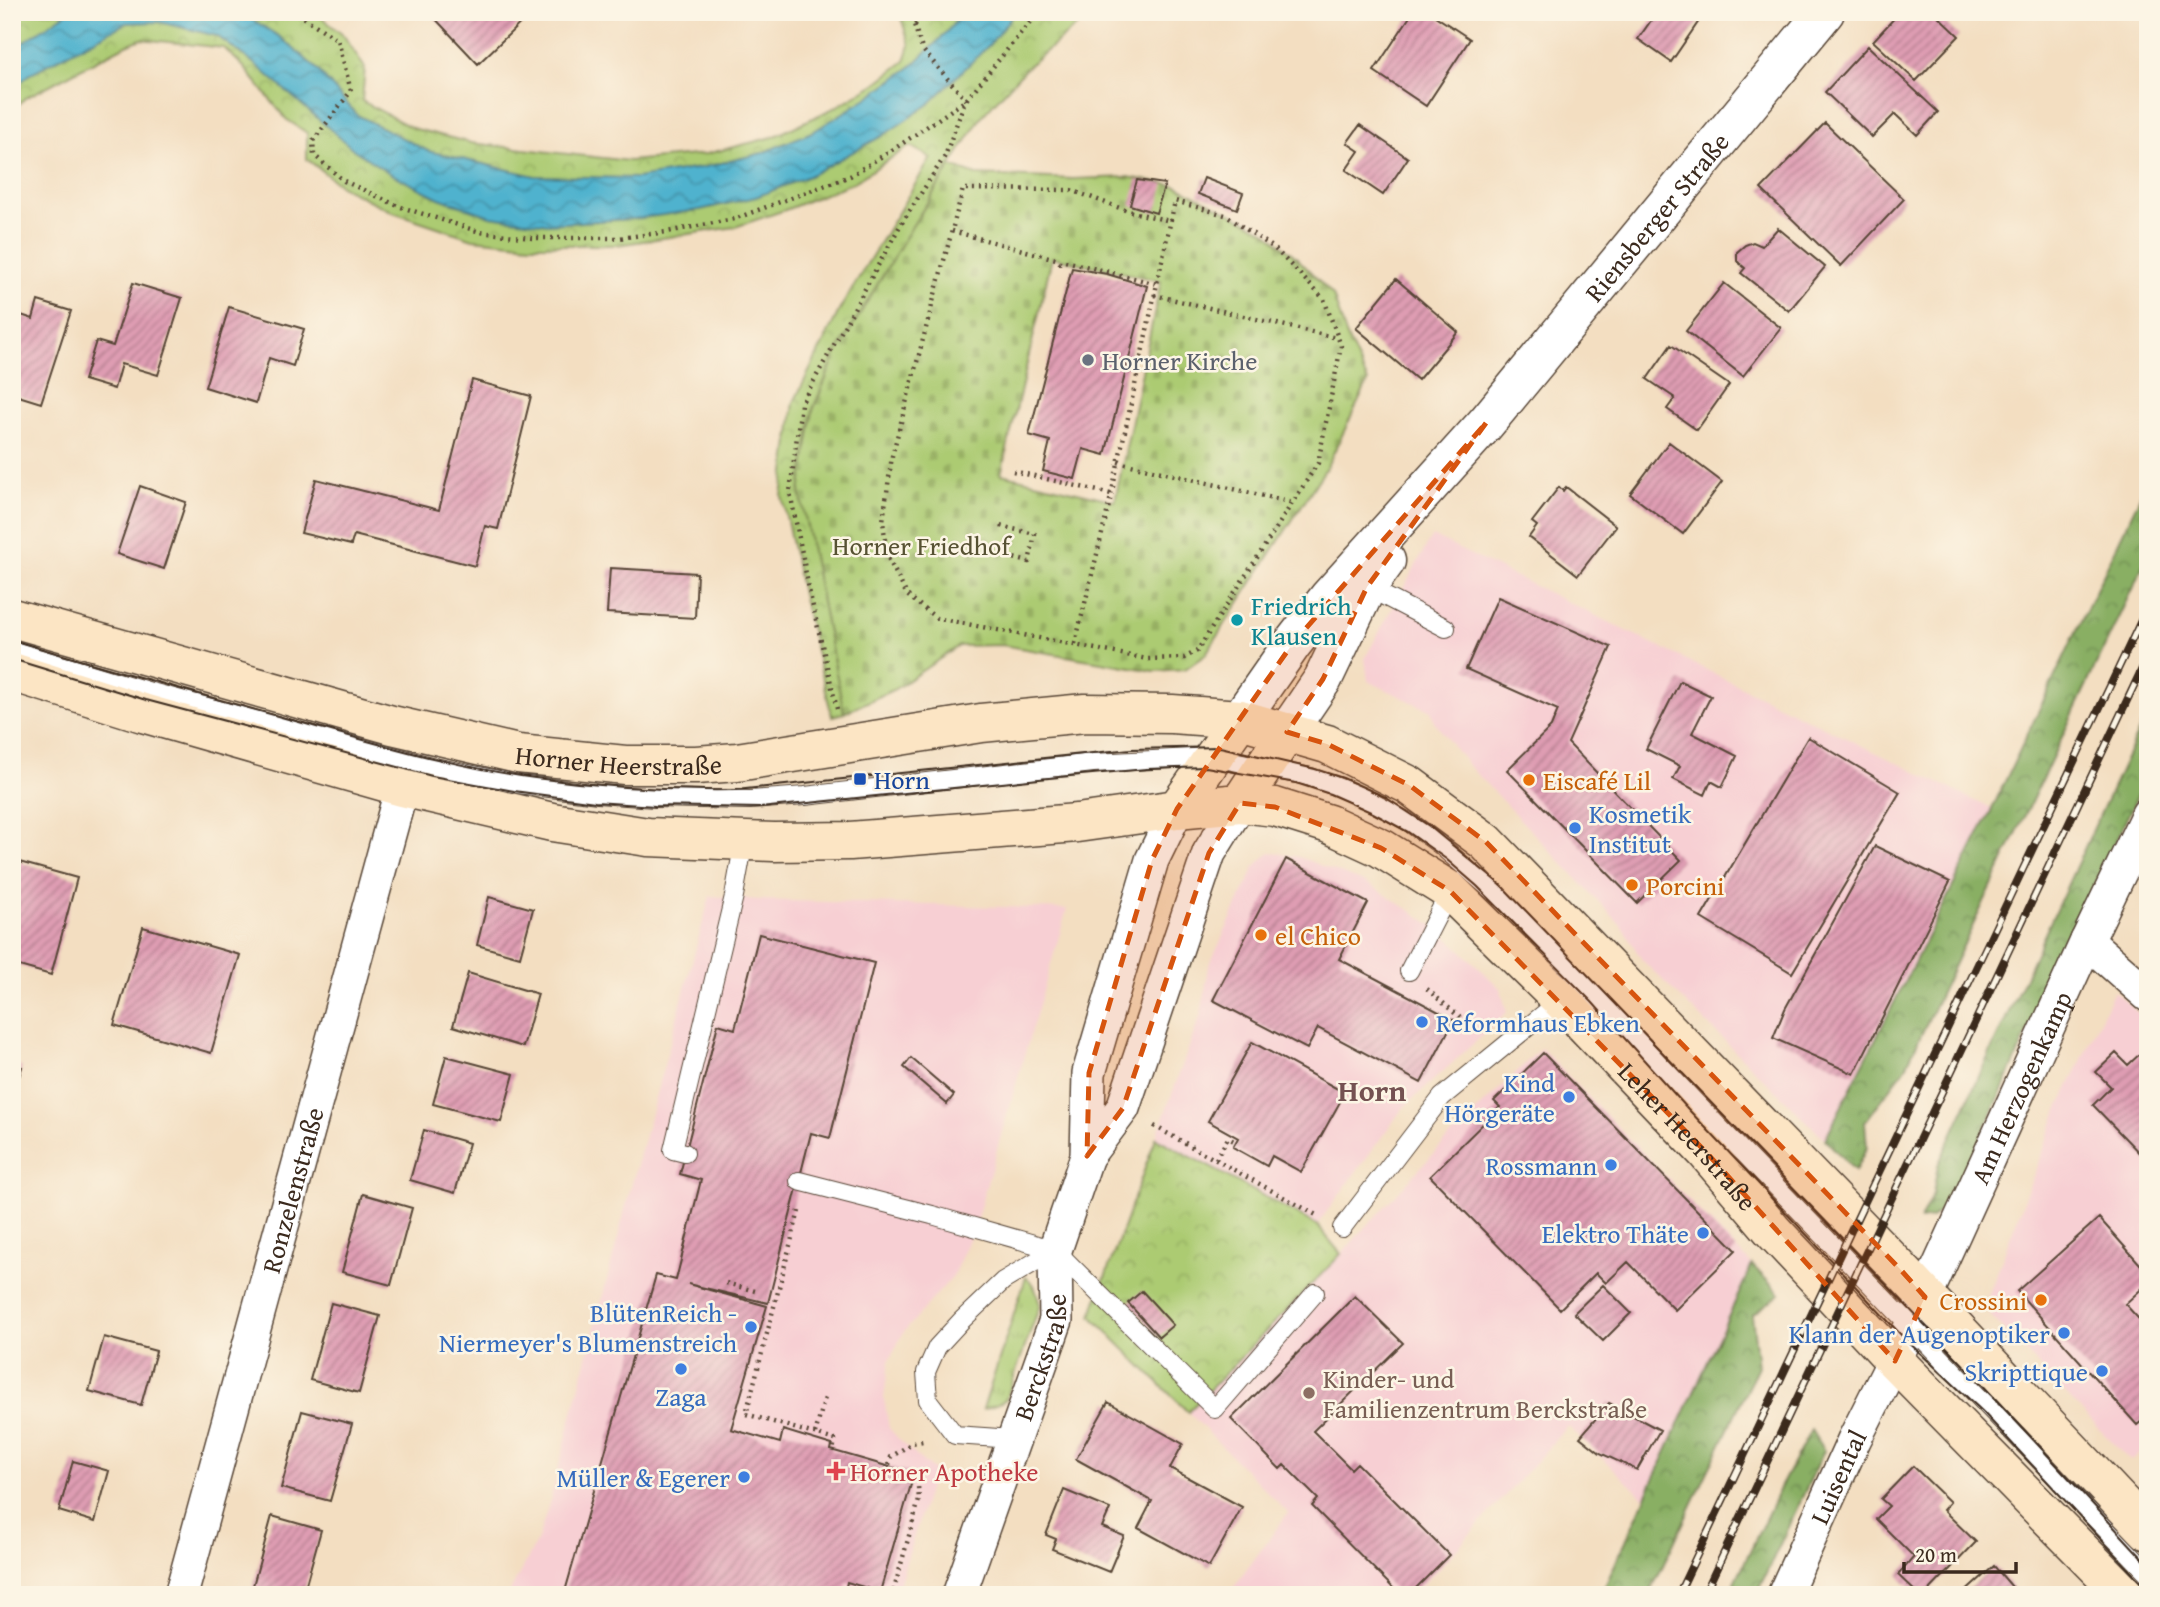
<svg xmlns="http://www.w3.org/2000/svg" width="2160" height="1607" viewBox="0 0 2160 1607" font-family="'Gentium Book Plus',serif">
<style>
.built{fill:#f7cfd3}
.grass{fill:url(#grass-tufts);stroke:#747a48;stroke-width:2}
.forest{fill:url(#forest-crowns);stroke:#626c41;stroke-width:2}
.cemetery{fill:url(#cemetery-stones);stroke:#747a48;stroke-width:2;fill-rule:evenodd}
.park{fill:url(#park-crowns);stroke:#747a48;stroke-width:2}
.water{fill:url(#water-waves);stroke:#456e76;stroke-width:2}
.building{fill:url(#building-hatch)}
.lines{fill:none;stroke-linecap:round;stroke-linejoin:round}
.service-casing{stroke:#574536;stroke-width:20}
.minor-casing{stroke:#574536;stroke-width:36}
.tertiary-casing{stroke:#574536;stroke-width:41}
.secondary-casing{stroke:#574536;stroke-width:41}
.path{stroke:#574536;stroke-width:4.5;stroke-dasharray:2 5;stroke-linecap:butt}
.service{stroke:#fff;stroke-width:18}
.minor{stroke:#fff;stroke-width:33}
.tertiary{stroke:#fff;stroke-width:38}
.secondary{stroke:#fce5c4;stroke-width:38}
.tram{stroke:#3b2a1e;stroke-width:2}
.rail-casing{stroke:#3b2a1e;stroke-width:8}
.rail{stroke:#fcf5e5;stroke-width:5;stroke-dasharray:16;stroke-linecap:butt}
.marked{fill:#d7540e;fill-opacity:0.2;stroke:#d7540e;stroke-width:5;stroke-dasharray:14 9;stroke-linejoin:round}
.worship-dot{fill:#6b7280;stroke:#fcf5e5;stroke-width:2.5}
.culture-dot{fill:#0f9aa8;stroke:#fcf5e5;stroke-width:2.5}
.transit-dot{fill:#1a4fb4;stroke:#fcf5e5;stroke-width:2.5}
.food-dot{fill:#e8710a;stroke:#fcf5e5;stroke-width:2.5}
.shop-dot{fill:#3f7fe0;stroke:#fcf5e5;stroke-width:2.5}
.education-dot{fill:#8d6e63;stroke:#fcf5e5;stroke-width:2.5}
.health-dot{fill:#e0444e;stroke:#fcf5e5;stroke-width:2.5}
.labels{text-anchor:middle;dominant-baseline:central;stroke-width:5;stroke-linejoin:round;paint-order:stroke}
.street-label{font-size:26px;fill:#3b2a1e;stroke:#fcf5e5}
.worship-label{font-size:26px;fill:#5b616d;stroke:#fcf5e5;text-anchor:start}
.park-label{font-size:26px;fill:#575233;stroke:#fcf5e5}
.culture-label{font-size:26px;fill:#0d838f;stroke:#fcf5e5;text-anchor:start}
.transit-label{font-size:26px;fill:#164399;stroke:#fcf5e5;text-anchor:start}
.food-label{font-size:26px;fill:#c56008;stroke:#fcf5e5;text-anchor:start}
.shop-label{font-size:26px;fill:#366cbe;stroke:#fcf5e5;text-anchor:end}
.education-label{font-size:26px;fill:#785e54;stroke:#fcf5e5;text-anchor:start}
.health-label{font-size:26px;fill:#be3a42;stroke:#fcf5e5;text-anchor:start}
.quarter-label{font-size:30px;font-weight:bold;fill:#745252;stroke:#fcf5e5}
</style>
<defs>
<pattern id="grass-tufts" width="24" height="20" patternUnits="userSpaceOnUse" patternTransform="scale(1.75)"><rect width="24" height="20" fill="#accb72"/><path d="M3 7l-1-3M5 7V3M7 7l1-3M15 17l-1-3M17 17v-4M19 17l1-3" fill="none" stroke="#95ae62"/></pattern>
<pattern id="forest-crowns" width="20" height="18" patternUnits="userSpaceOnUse" patternTransform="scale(1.75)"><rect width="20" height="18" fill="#89af64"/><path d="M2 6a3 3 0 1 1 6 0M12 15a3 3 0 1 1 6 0" fill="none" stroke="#718f52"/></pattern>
<pattern id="cemetery-stones" width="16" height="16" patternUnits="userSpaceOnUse" patternTransform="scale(1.75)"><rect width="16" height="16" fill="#accb72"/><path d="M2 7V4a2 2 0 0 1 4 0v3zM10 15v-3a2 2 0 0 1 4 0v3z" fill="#95ae62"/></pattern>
<pattern id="park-crowns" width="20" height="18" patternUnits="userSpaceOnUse" patternTransform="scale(1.75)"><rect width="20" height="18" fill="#accb72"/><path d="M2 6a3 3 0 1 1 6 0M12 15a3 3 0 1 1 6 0" fill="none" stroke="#95ae62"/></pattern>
<pattern id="water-waves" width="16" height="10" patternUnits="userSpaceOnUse" patternTransform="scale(1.75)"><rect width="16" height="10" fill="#4fb2ce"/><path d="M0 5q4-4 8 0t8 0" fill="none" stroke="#4391a7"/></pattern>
<pattern id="building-hatch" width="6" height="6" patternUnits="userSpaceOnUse" patternTransform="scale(1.75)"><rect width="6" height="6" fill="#df9db3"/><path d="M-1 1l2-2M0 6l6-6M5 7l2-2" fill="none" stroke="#b68091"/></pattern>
</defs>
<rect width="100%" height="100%" fill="#fcf5e5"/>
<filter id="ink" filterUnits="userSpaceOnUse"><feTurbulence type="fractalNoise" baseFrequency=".0143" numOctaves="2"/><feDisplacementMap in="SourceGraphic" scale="14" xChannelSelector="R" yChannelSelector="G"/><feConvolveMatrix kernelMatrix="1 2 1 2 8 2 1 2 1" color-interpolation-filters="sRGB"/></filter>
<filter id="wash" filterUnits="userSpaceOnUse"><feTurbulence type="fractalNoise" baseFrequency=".00686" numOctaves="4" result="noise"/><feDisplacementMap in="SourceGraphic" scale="28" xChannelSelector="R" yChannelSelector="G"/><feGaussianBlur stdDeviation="1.57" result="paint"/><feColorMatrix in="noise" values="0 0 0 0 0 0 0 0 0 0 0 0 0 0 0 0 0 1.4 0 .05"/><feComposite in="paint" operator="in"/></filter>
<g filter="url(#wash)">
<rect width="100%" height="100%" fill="#f3dec1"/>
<path class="built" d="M1432 536 1992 809 1825 1139 1642 960 1621 925 1467 764 1435 723 1431 711 1368 681 1365 658Z
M1270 852 1299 857 1369 884 1439 929 1500 988 1507 1013 1403 1108 1317 1225 1156 1138 1201 1014 1209 966 1255 867Z
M710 896 759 900 1067 909 974 1228 953 1276 903 1333 889 1361 884 1398 889 1428 904 1445 934 1471 896 1595H508L538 1539 551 1497 628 1198Z
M2114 991 2148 1022V1445L2130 1461 1990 1315 1987 1299 2058 1110Z
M1541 1048 1752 1265 1645 1499 1568 1426 1444 1563 1412 1595H1228L1288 1513 1188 1412 1341 1254 1436 1151Z"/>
<path class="grass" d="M1026 1277 1034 1285 1040 1305 1006 1399 996 1405 983 1409Z"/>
<path class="forest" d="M2148 480V555L1905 1069 1865 1122 1867 1147 1855 1171 1825 1139 1992 809Z
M2148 711V774L2073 930 1955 1197 1932 1218 1920 1220 1933 1193 1938 1165Z
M1752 1265 1780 1294 1752 1315 1758 1366 1649 1595H1601Z
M1811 1430 1824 1451 1756 1595H1729L1781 1486Z"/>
<path class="cemetery" d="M951 166 976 175 1073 179 1128 177 1177 186 1264 230 1296 257 1333 295 1346 335 1368 382 1326 468 1205 655 1185 669 1154 671 1002 645 959 646 895 689 844 713 800 492 813 410 836 354 911 228ZM1052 257 1161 281 1115 501 1001 474Z"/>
<path class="park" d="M12 12H315L344 36 365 68 362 101 412 128 471 143 629 161 706 154 773 137 832 109 875 84 905 61 910 45 899 12H1094L1027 67 982 116 911 228 836 354 813 409 800 492 844 713 832 716 802 594 782 496 794 402 840 309 931 158 910 146 854 182 788 209 735 227 617 245H531L473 239 393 212 342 187 307 159V133L286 119 244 67 224 48 141 39 122 47 25 98 12 111Z
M1156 1138 1317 1225 1341 1254 1188 1412 1091 1316Z"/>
<path class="water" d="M68 12H233L248 17 280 37 316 68 357 115 428 151 535 176 637 178 705 167 762 153 814 131 867 98 912 66 945 34 963 12H1015L990 44 928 105 884 135 809 176 756 197 700 210 634 219 548 224 490 216 439 198 391 174 354 150 256 65 217 36 159 22 126 23 33 72 12 89V50Z"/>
<g id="blocks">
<path class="building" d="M429 12H532L478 64Z
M1413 12H1429L1470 39 1426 106 1374 71Z
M1657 12H1686L1699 21 1671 62 1638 39Z
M1900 12H1934L1959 36 1916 81 1873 41Z
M1868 46 1938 112 1917 135 1895 114 1872 137 1825 92Z
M1825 123 1904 199 1841 266 1761 189Z
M1360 125 1408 158 1383 195 1346 170 1359 151 1347 143Z
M1204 178 1243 193 1237 209 1198 194Z
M1137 180 1165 184 1156 213 1130 205Z
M1778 228 1825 267 1789 311 1741 273 1745 268 1737 261V252L1745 245 1753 242 1762 246Z
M1072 268 1107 274 1147 286 1105 455 1083 449 1075 479 1043 471 1050 441 1029 435Z
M1396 279 1458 332 1418 380 1356 328Z
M133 283 182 298 158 375 121 364 114 389 84 380 96 341 113 346Z
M1724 283 1781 328 1743 376 1686 331Z
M38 301 71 311 41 403 12 394V312L33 319Z
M229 307 304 329 293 366 269 358 256 403 205 387Z
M1671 345 1729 385 1697 430 1667 409 1675 398 1647 379Z
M472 380 531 396 498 529 485 526 475 566 354 535 351 545 301 533 316 479 439 510Z
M1669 442 1722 482 1683 534 1630 494Z
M140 486 186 502 164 569 117 554Z
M1559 487 1563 491 1566 487 1616 526 1578 575 1529 537 1537 526 1532 522Z
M610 568 697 573 695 618 607 613Z
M1498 597 1611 647 1568 743 1681 860 1637 903 1507 770 1551 727 1558 710 1466 669Z
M1680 681 1711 696 1692 733 1737 756 1722 787 1711 781 1705 795 1673 779 1680 766 1646 749Z
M1808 737 1900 792 1792 973 1701 918Z
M1875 846 1950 882 1854 1074 1773 1038 1785 1009Z
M1286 859 1368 903 1339 959 1454 1020 1421 1083 1318 1028 1307 1049 1213 1000Z
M12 860 77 878 51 975 12 964Z
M489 897 533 909 520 957 477 945Z
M143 927 240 955 211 1053 114 1025Z
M759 934 874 963 830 1138 811 1133 768 1303 688 1284 767 1306 731 1429 780 1443 783 1430 832 1445 831 1450 914 1474 880 1592 847 1582 844 1595H564L656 1275 676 1280 701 1180 680 1174 718 1024 735 1029Z
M468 973 538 994 523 1047 453 1026Z
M1252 1042 1345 1093 1301 1172 1272 1156 1267 1166 1233 1147 1238 1138 1208 1121Z
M2144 1050 2148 1053V1162L2093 1105 2111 1087 2096 1072 2116 1053 2128 1065Z
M1543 1053 1736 1250 1675 1310 1628 1262 1606 1283 1596 1273 1560 1309 1430 1176 1500 1107 1494 1101Z
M446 1056 514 1074 501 1122 433 1104Z
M911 1058 954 1095 947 1104 904 1067Z
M12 1064 22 1067 13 1097H12Z
M424 1130 469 1143 455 1193 410 1180Z
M363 1194 412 1208 391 1285 342 1272Z
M2099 1218 2148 1273V1283L2125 1304 2148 1329V1416L2137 1425 2017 1291Z
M1603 1285 1631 1313 1603 1341 1574 1313Z
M1142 1291 1173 1325 1159 1337 1128 1303Z
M1355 1296 1403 1343 1313 1431 1351 1469 1357 1463 1449 1555 1409 1595H1400L1312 1506 1318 1499 1284 1465 1280 1469 1231 1419Z
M331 1303 380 1316 359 1393 310 1380Z
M104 1337 156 1351 141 1405 89 1391Z
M1108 1402 1183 1444 1170 1468 1242 1507 1209 1567 1138 1528 1152 1501 1076 1459Z
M1609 1403 1660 1430 1637 1470 1600 1453 1580 1437Z
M302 1411 352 1424 330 1501 281 1488Z
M73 1461 109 1471 95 1522 59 1511Z
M1913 1466 1950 1502 1943 1510 1976 1542 1925 1595H1919L1898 1575 1914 1557 1876 1519 1889 1506 1881 1499Z
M1064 1490 1110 1509 1102 1527 1124 1536 1109 1572 1052 1549 1056 1539 1046 1535Z
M272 1516 321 1530 303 1595 251 1593Z
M1994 1566 2019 1595H1962Z"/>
</g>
</g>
<g filter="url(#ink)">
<use href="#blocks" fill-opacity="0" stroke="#574536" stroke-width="2"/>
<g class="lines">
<defs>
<path id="service" d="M1367 587 1446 628
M12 650 151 692 434 767 518 784 598 794 655 798 750 800 805 796 1093 763 1213 757 1311 777 1362 797 1407 821 1440 845 1510 906 1695 1102 2148 1573
M1409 971 1450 891
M685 1153 673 1150 734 896 744 841
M799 1181 932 1215 1055 1250 1215 1409 1315 1293
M1342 1228 1442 1097 1561 1000
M1013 1439 955 1435 928 1400 926 1372 937 1347 961 1321 1003 1281 1055 1250"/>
<g id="minor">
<path d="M2087 941 2148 995"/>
<path d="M1087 1156 1123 1108 1209 853 1240 803"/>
<path id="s1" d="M181 1595 402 787"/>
<path id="s2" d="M959 1595 1056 1320 1055 1250 1087 1156 1089 1073 1152 860 1177 809"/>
<path id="s3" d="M1784 1595 1854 1440 1916 1317 2087 941 2148 814"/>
</g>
<g id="tertiary">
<path id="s4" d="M1240 719 1293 643 1329 597 1486 423 1825 12"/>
<path d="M1287 732 1323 679 1367 587 1386 561"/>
</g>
<g id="secondary">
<path id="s5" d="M12 618 392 725 518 754 625 765H696L737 762 981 723 1085 713 1172 714 1240 719 1327 744 1409 785 1486 842 1900 1269 2148 1531"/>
<path id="s6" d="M12 672 143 713 402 787 552 822 648 837 774 842 850 841 1077 823 1177 809 1240 803 1275 807 1329 824 1381 848 1450 891 1561 1000 1706 1152 1773 1231 1895 1361 2125 1595"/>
<path d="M1240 803 1287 732"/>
<path d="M1177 809 1240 719"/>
</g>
</defs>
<use href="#service" class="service-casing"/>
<use href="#minor" class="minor-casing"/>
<use href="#tertiary" class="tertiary-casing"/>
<use href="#secondary" class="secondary-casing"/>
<path class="path" d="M291 12 303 17 338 40 351 91 313 141 314 155 344 181 398 206 480 232 532 238H619L667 232 734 219 850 176 897 147 966 100 1038 12
M910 12 922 49 966 100
M12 16 17 12
M915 25 925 12
M952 231 1056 259 1060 263 1065 261 1157 284
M1154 295 1337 338
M1118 462 1294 503
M1013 471 1111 494
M994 553 1029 562 1035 534 1000 526
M1075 644 1109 505 1175 201 1225 215 1274 248 1324 299 1341 346 1318 463 1197 651 1184 658 1147 659 936 618 907 595 887 556 883 521 892 456 963 189 1071 190 1128 211 1170 221
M837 709 810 594 790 492 801 404 900 226 945 156 965 101
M1427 989 1479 1034
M1154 1126 1318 1216
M1216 1159 1228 1138 1236 1142
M799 1211 746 1414 835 1440 833 1451
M726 1283 755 1291
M815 1434 826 1394
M889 1465 891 1457 912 1443 923 1441
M897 1595 893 1593 919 1500 918 1486"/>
<use href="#service" class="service"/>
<use href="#minor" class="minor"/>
<use href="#tertiary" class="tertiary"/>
<use href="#secondary" class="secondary"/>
<path class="tram" d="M12 640C112 670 213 698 313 726 386 746 460 768 535 778 602 787 669 791 736 790L1131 749 1220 747 1315 769 1343 778 1385 797 1429 826 1502 886 1977 1379 2148 1564
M12 659 146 700 432 776 514 791 595 802 655 806 760 808 1049 778 1146 769 1206 767 1296 783 1330 794 1373 813 1408 832 1446 859 1477 886 1592 1002 1688 1109 1905 1339 1982 1411 2148 1590"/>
<defs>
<path id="rail" d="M1678 1595 2148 606
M1704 1595 2148 656"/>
</defs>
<use href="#rail" class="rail-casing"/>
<use href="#rail" class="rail"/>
</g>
</g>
<path class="marked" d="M1486 423 1367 587 1323 679 1287 732 1327 744 1409 785 1486 842 1900 1269 1925 1297 1895 1361 1706 1152 1450 891 1381 848 1275 807 1240 803 1209 853 1123 1108 1087 1156 1089 1073 1152 860 1177 809 1293 643Z"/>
<circle class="worship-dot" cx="1088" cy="360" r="7"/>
<circle class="culture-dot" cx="1237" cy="620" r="7"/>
<rect class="transit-dot" x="853" y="772" width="14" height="14" rx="3.5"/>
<g class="food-dot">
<circle cx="1529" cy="780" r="7"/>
<circle cx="1632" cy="885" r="7"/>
<circle cx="1261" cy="935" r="7"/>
<circle cx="2041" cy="1300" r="7"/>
</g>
<g class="shop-dot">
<circle cx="1575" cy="828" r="7"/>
<circle cx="1422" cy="1022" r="7"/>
<circle cx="1569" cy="1097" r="7"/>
<circle cx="1611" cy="1165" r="7"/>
<circle cx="1703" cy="1233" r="7"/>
<circle cx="751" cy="1327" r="7"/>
<circle cx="2064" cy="1333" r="7"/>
<circle cx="681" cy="1369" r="7"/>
<circle cx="2102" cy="1371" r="7"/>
<circle cx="744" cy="1477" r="7"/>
</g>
<circle class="education-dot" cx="1309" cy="1393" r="7"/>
<path class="health-dot" d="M832.5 1460.5h7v7h7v7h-7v7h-7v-7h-7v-7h7z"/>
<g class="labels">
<g class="street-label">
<text stroke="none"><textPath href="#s4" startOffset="653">Riensberger Straße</textPath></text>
<text stroke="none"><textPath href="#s5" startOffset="625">Horner Heerstraße</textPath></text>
<text stroke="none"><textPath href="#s3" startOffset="560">Am Herzogenkamp</textPath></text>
<text stroke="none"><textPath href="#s6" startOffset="1824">Leher Heerstraße</textPath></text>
<text stroke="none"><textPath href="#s1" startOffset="420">Ronzelenstraße</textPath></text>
<text stroke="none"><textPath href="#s2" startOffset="252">Berckstraße</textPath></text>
<text stroke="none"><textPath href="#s3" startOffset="130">Luisental</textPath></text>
</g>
<g class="worship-label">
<text x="1102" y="360">Horner Kirche</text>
</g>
<g class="park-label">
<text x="921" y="545">Horner Friedhof</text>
</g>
<g class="culture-label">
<text x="1251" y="605">Friedrich<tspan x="1251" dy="30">Klausen</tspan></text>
</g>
<g class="transit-label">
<text x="874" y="779">Horn</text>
</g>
<g class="food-label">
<text x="1543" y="780">Eiscafé Lil</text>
<text x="1646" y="885">Porcini</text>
<text x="1275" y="935">el Chico</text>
<text x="2027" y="1300" text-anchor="end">Crossini</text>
</g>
<g class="shop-label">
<text x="1589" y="813" text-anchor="start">Kosmetik<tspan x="1589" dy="30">Institut</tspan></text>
<text x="1436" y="1022" text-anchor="start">Reformhaus Ebken</text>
<text x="1555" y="1082">Kind<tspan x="1555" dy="30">Hörgeräte</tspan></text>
<text x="1597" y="1165">Rossmann</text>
<text x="1689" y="1233">Elektro Thäte</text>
<text x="737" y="1312">BlütenReich -<tspan x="737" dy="30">Niermeyer's Blumenstreich</tspan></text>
<text x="2050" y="1333">Klann der Augenoptiker</text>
<text x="2088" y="1371">Skripttique</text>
<text x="681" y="1396" text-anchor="middle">Zaga</text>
<text x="730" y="1477">Müller &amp; Egerer</text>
</g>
<g class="education-label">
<text x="1323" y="1378">Kinder- und<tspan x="1323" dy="30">Familienzentrum Berckstraße</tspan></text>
</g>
<g class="health-label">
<text x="850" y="1471">Horner Apotheke</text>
</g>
<g class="quarter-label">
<text x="1372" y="1090">Horn</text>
</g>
</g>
<rect width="2160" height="1607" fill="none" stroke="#fcf5e5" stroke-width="42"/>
<path d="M1904 1562v10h112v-10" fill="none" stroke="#3b2a1e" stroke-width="3.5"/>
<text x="1915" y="1562" font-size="21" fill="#3b2a1e" stroke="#fcf5e5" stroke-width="5" paint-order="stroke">20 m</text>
</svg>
